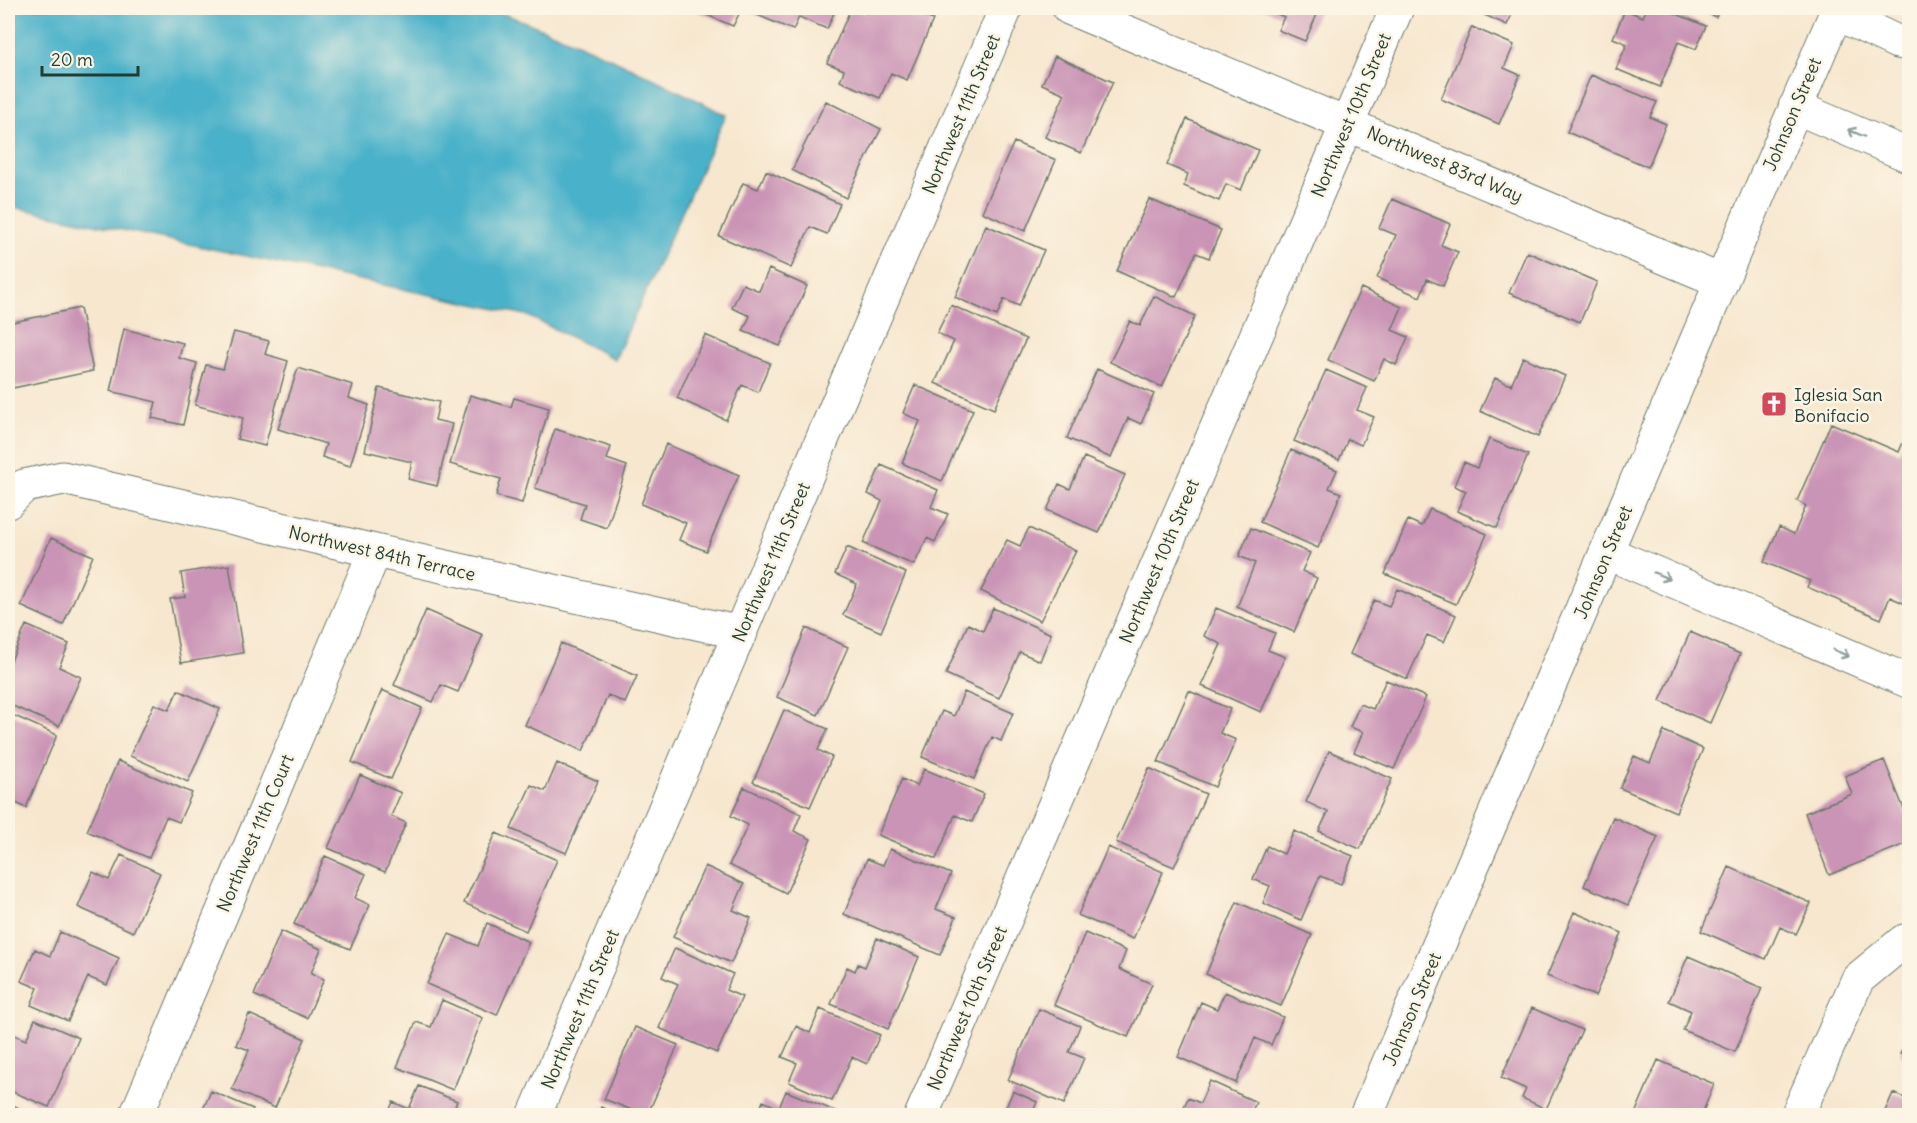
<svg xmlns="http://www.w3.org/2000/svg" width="1917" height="1123" viewBox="0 0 1917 1123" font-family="Delius,sans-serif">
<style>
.water{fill:#4ab1c9;stroke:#34777e;stroke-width:1.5}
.building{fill:#ca94b6}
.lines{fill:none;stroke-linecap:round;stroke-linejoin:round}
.minor-casing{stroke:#6b786a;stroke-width:35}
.minor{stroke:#fff;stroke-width:33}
.oneway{stroke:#8f9e9a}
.labels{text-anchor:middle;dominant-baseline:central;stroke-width:5;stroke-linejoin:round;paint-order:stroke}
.street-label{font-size:18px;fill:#1f3d34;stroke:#fcf5e5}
.poi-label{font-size:18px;fill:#1f3d34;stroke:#fcf5e5;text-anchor:start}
</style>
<rect width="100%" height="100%" fill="#fcf5e5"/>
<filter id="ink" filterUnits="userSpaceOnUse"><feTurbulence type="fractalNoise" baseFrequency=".0167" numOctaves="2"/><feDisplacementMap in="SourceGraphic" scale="12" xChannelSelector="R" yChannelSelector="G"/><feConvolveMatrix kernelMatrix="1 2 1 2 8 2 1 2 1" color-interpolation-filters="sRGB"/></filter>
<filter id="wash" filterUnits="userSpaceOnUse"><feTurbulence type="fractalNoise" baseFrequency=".008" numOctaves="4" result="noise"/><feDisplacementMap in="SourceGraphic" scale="24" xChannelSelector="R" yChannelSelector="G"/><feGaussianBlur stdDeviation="1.35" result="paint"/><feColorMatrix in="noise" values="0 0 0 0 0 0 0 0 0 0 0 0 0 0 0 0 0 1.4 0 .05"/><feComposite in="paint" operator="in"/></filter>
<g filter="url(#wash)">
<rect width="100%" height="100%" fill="#f7e7cf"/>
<path class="water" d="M8 8H487C569 36 648 75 726 115L615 359 526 315 8 206Z"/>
<g id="blocks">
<path class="building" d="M690 8H742L733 26Z
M752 8H836L827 29 799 17 793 30 750 12Z
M851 8 866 13 869 8H904L933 20 907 80 891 73 880 98 840 81 844 70 827 63Z
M1262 8H1320L1305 41 1278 30 1284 17Z
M1469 8H1515L1507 25Z
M1647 8H1662L1706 26 1696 49 1678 42 1660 87 1616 69 1627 44 1613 38 1625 10 1643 17Z
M1695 8H1720L1716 17Z
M1472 27 1514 45 1504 68 1520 75 1499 124 1441 99Z
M1055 56 1113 82 1081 153 1045 137 1065 94 1042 84Z
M1591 75 1657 102 1650 117 1666 124 1648 167 1567 132Z
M826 101 881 129 846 198 792 170Z
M1187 119 1258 150 1241 190 1226 184 1219 201 1184 186 1188 174 1167 165Z
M1014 142 1056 160 1025 231 982 212Z
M766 171 840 204 827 234 810 227 791 268 719 236 743 183 758 189Z
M1149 199 1221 230 1209 258 1196 253 1176 297 1117 271Z
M1392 199 1450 224 1441 245 1458 252 1443 286 1427 279 1420 297 1377 278 1396 235 1379 228Z
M986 225 1044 250 1019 306 1004 299 997 316 955 297Z
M1527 252 1597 282 1580 322 1509 293Z
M769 269 807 286 780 346 743 331 750 316 732 308 743 284 759 291Z
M1361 288 1402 307 1392 330 1408 337 1396 365 1384 359 1374 381 1328 360Z
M1154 296 1195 316 1162 387 1110 362 1130 321 1140 326Z
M951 305 1026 339 994 409 935 383 954 341 937 333Z
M80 308 93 371 13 388 8 361V323Z
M124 329 183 343 179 358 197 363 183 425 152 418 156 402 110 391Z
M234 332 269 341 265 354 288 361 265 446 237 439 243 418 195 405 206 365 223 369Z
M705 335 770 363 758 392 742 385 726 420 677 398Z
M1523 357 1565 376 1538 437 1480 411 1495 378 1511 385Z
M298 368 353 385 349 398 369 405 350 466 322 457 326 444 278 429Z
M1097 369 1154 394 1141 424 1128 418 1111 458 1067 438Z
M1326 370 1367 388 1357 410 1374 417 1361 445 1348 439 1339 460 1294 441Z
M915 385 973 410 942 481 902 463 920 421 903 413Z
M379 388 439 402 435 420 452 424 437 486 408 479 412 462 365 451Z
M470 395 511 407 514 398 549 408 522 503 496 496 501 479 450 464Z
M1831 423 1899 452 1904 440 1910 442V606L1890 597 1881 619 1807 587 1810 581 1764 562 1779 527 1794 534 1806 506 1797 501Z
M555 429 611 447 607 459 627 466 607 528 580 519 585 504 535 488Z
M1489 439 1528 455 1497 528 1457 511 1466 491 1454 486 1464 462 1477 468Z
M666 444 739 475 706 551 679 540 686 523 641 504Z
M1291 450 1337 470 1329 488 1341 493 1318 548 1260 522Z
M1084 457 1125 475 1099 533 1047 510 1059 484 1070 489Z
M881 465 938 490 931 507 948 514 935 542 927 538 914 565 863 543 882 501 868 494Z
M1430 509 1487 534 1456 604 1385 574 1408 520 1422 526Z
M1029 528 1076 551 1040 621 981 591 1007 540 1020 546Z
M1251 528 1310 553 1302 571 1317 578 1294 632 1237 607 1255 563 1239 556Z
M51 538 93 556 63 625 21 606Z
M847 547 906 573 881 632 843 615 857 584 835 574Z
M229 565 243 653 181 663 170 599 185 597 181 573Z
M1397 589 1456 615 1444 642 1427 635 1407 679 1350 654 1374 600 1389 606Z
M993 608 1051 634 1040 661 1020 652 999 698 946 674 968 624 983 631Z
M1216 608 1275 633 1268 650 1285 657 1261 712 1202 686 1221 644 1204 636Z
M426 610 483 635 458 692 441 685 433 702 394 685Z
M26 625 69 644 59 667 81 677 59 726 8 704V668Z
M806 628 848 647 818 715 777 697Z
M1690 632 1740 654 1710 723 1660 701Z
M561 643 637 676 625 703 608 695 583 751 525 725Z
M1386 680 1426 697 1394 769 1354 752 1363 732 1350 727 1360 704 1373 709Z
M178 690 220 709 188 782 130 756 154 704 169 710Z
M382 690 422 708 391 779 352 762Z
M1189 691 1230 709 1220 733 1236 740 1215 787 1158 762Z
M964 692 1013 713 1001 741 992 737 974 779 922 757 942 711 954 716Z
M784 710 828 729 818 750 832 757 810 807 753 782Z
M8 713 57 735 26 808 8 799Z
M1664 731 1703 749 1676 812 1620 788 1634 756 1650 763Z
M1329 751 1392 779 1360 849 1319 831 1328 812 1306 802Z
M1884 760 1910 824V842L1829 875 1805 813 1852 794 1845 776Z
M118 761 192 793 179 822 166 817 149 858 87 831Z
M557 763 598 781 566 853 511 829 531 785 545 791Z
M1149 768 1206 794 1174 867 1116 842Z
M924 769 984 794 972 822 955 815 936 859 878 835 902 779 917 786Z
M360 775 401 793 391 816 406 823 385 872 328 848Z
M744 787 801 814 794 831 811 839 786 893 729 865 748 825 731 816Z
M1613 817 1658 837 1628 905 1584 886Z
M1294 831 1353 856 1341 884 1320 876 1301 920 1263 903 1270 886 1253 879 1267 846 1284 854Z
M496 833 557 860 526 931 464 903Z
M1108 847 1163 872 1133 939 1078 915Z
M890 849 951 874 936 909 956 917 940 955 844 914 867 859 883 865Z
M121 855 160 873 133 932 78 907 93 872 109 880Z
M325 856 366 874 355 898 370 905 350 949 294 924Z
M705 866 744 884 733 910 751 918 731 963 673 937Z
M1729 867 1811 903 1796 934 1780 927 1766 959 1701 931Z
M1237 902 1312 935 1281 1006 1206 974Z
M1574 912 1622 933 1595 996 1547 976Z
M487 923 529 942 497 1015 427 984 449 934 478 946Z
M281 931 321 949 311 973 324 979 307 1018 254 995Z
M60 932 119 958 107 985 88 977 68 1021 31 1005 38 988 21 981 35 949 50 956Z
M1085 933 1126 951 1119 969 1152 984 1128 1037 1054 1005Z
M877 938 919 957 888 1029 831 1004 847 967 855 971 858 964 865 967Z
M675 948 733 974 726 990 742 997 717 1053 659 1028 678 984 662 977Z
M1688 956 1762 988 1735 1052 1683 1030 1691 1011 1669 1001Z
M1225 992 1283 1017 1271 1045 1255 1038 1236 1083 1178 1057 1201 1002 1217 1009Z
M442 1000 483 1018 453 1090 397 1067 416 1022 431 1027Z
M1532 1008 1582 1030 1546 1109 1522 1098 1526 1089 1501 1078Z
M820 1009 880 1035 867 1064 852 1057 832 1101 789 1082 797 1063 782 1057 796 1026 810 1033Z
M1039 1009 1080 1026 1069 1052 1084 1058 1064 1104 1008 1080Z
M249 1014 305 1039 275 1108 232 1089 249 1050 236 1045Z
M35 1019 79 1038 49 1107 8 1090V1044L12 1034 26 1040Z
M635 1027 678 1045 647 1116 604 1099Z
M1910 1034V1058L1900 1054Z
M1658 1060 1714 1084 1702 1114 1706 1116H1634Z
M1210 1081 1256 1102 1250 1116H1180L1188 1098 1200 1103Z
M419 1086 457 1101 451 1116H387L393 1102 409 1109Z
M211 1091 253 1109 250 1116H200Z
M786 1091 845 1115V1116H757L763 1101 779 1108Z
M1013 1091 1037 1102 1031 1116H1002Z
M1893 1093 1910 1100V1116H1883Z
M8 1103 36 1116H8Z
M601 1107 620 1116H597Z"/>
</g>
</g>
<g filter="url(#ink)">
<use href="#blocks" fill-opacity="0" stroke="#6b786a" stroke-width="1.5"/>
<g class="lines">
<defs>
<path id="minor" d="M1069 8 1721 281
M1836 13 1897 42 1910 44
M1795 107 1910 156
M8 502 24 486 63 478 375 551 741 633
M1608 553 1910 682
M136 1116 375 551
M534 1116 1006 8
M921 1116 1397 8
M1366 1116 1838 8
M1797 1116 1858 979 1904 941 1910 940"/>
</defs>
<use href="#minor" class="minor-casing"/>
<use href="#minor" class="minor"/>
</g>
<defs><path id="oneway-shaft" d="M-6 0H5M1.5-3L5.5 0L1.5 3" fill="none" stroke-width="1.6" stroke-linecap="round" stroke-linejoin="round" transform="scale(1.5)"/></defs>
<g class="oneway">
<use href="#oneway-shaft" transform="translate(1856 133) rotate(-157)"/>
<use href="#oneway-shaft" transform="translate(1662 576) rotate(23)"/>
<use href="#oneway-shaft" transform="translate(1841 653) rotate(23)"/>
</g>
</g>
<defs>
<symbol id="church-square" viewBox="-11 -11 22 22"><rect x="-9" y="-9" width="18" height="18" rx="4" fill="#d1495b" stroke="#fcf5e5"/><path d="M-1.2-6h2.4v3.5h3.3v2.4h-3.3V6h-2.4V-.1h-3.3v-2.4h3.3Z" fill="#fff"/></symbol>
</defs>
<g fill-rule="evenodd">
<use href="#church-square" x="1759" y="389" width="30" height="30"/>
</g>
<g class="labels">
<g class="street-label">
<text transform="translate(961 114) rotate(-67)">Northwest 11th Street</text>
<text transform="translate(1792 114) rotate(-67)">Johnson Street</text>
<text transform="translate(1351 115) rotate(-67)">Northwest 10th Street</text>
<text transform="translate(1445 164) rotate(23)">Northwest 83rd Way</text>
<text transform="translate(382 553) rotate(13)">Northwest 84th Terrace</text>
<text transform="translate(1159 561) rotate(-67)">Northwest 10th Street</text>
<text transform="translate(771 562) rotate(-67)">Northwest 11th Street</text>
<text transform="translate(1603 562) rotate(-67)">Johnson Street</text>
<text transform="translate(255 833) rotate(-67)">Northwest 11th Court</text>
<text transform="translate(967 1008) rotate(-67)">Northwest 10th Street</text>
<text transform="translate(580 1009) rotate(-67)">Northwest 11th Street</text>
<text transform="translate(1412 1009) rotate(-67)">Johnson Street</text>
</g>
<g class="poi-label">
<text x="1794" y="394">Iglesia San<tspan x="1794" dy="21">Bonifacio</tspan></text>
</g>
</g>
<rect width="1917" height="1123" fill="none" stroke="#fcf5e5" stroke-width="30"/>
<path d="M42 66v9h96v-9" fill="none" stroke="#1f3d34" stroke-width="3"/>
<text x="51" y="66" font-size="18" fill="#1f3d34" stroke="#fcf5e5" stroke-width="4.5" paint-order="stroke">20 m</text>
</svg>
